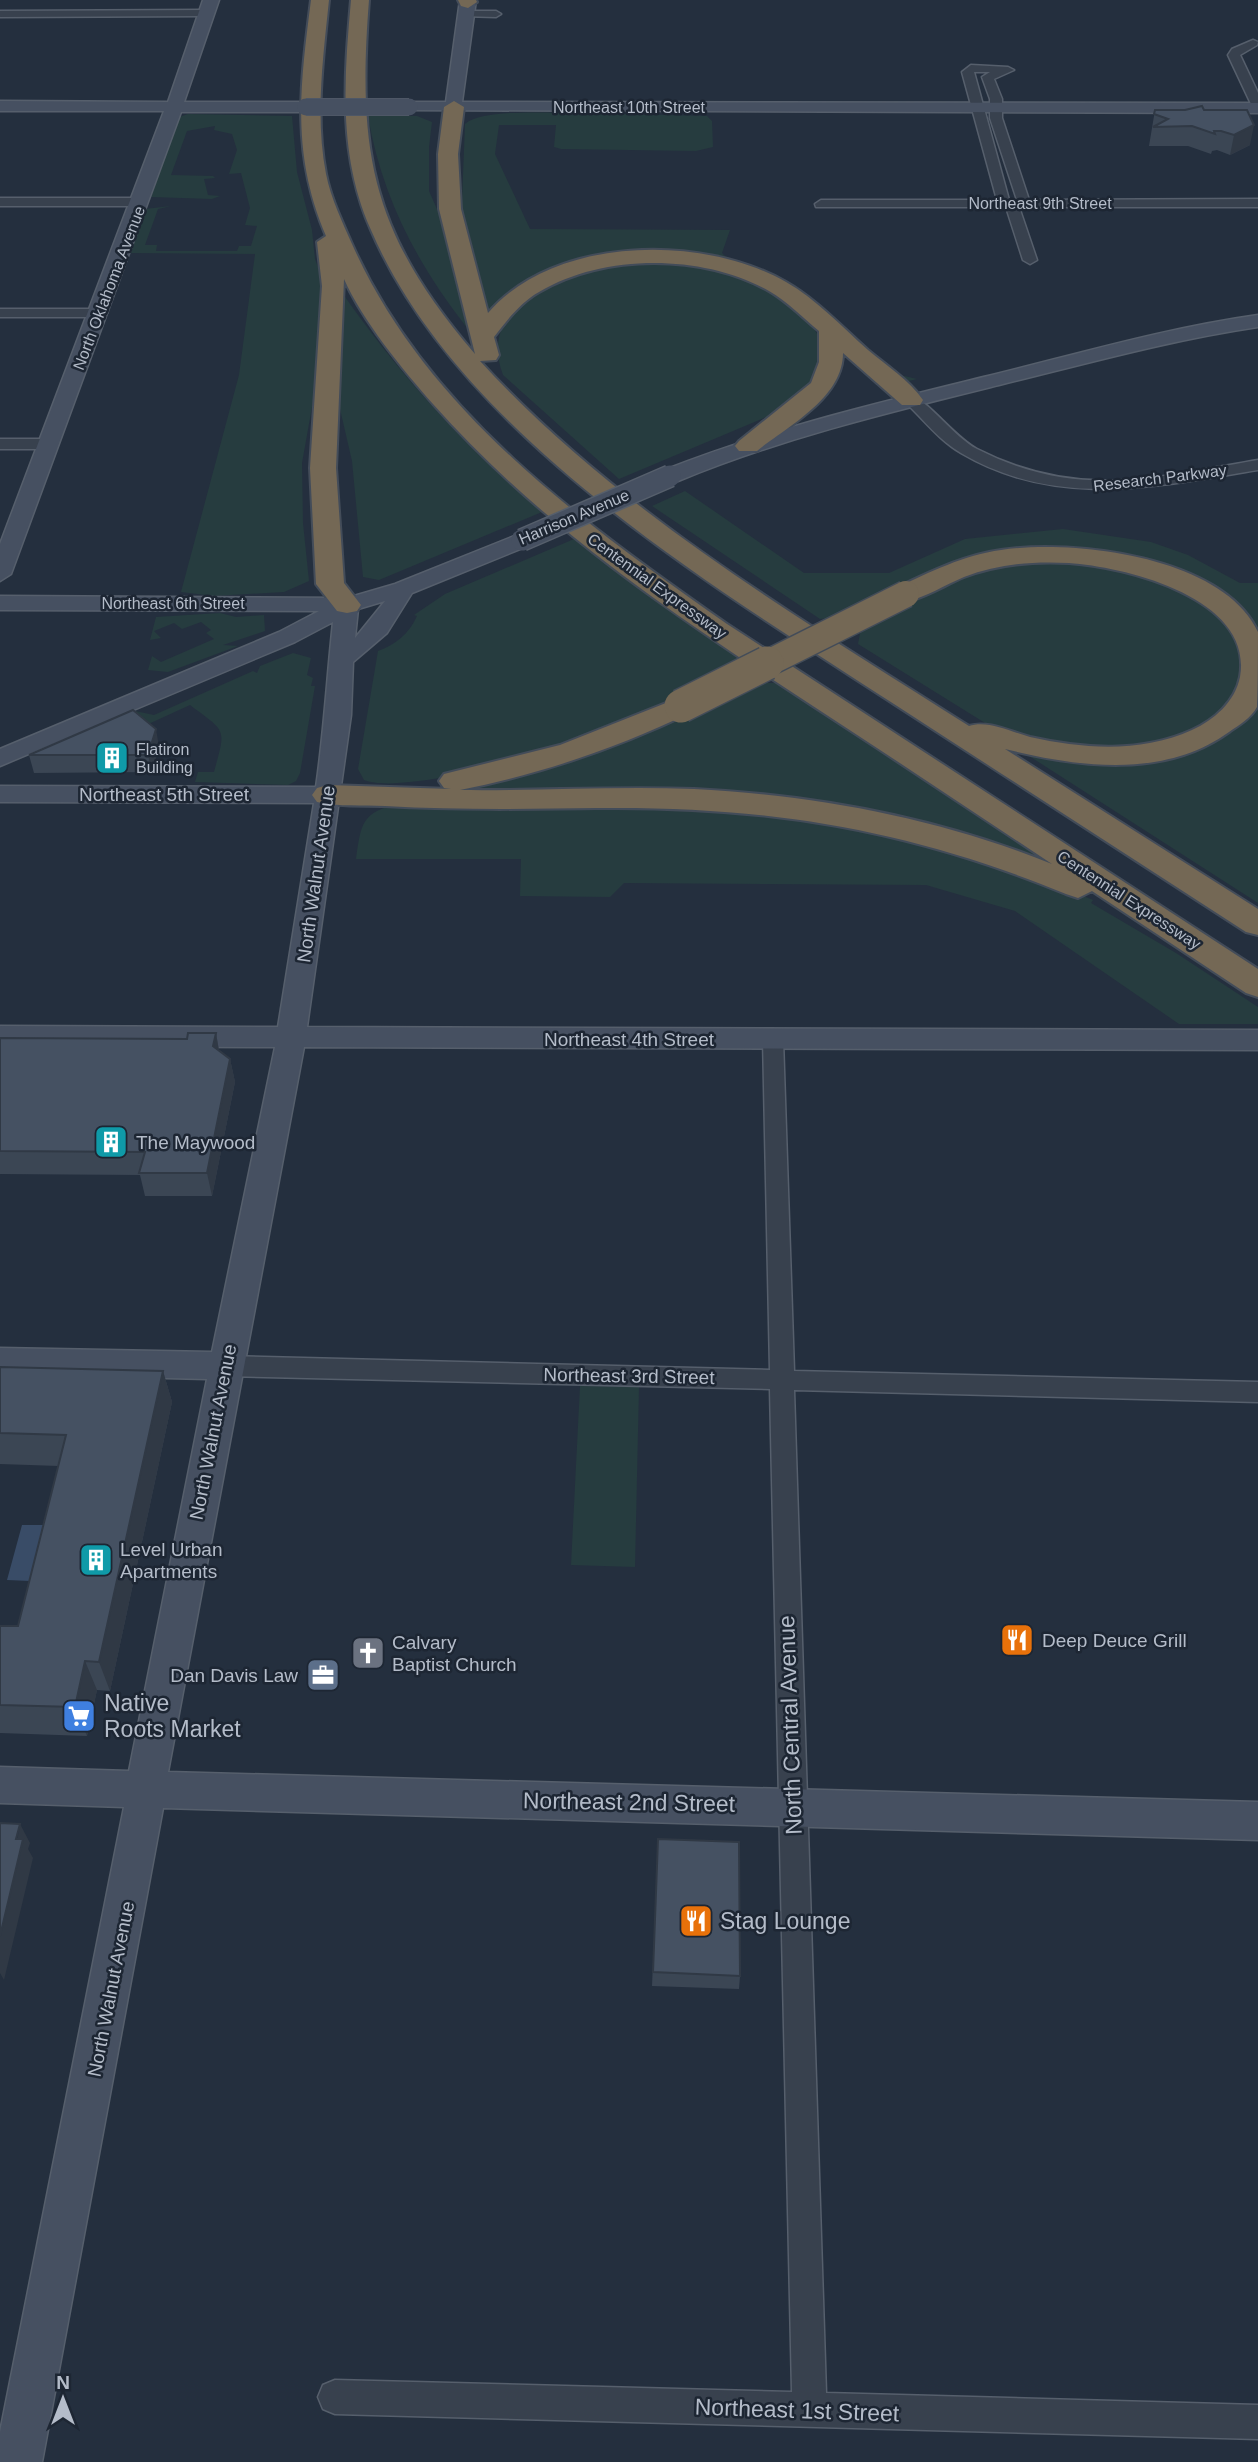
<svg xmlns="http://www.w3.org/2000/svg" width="1258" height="2462" viewBox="0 0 1258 2462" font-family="Arial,sans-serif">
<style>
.green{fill:#263c3f}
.water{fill:#394c67}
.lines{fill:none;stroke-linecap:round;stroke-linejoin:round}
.street-casing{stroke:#565f6c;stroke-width:3}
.secondary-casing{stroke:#565f6c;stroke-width:3}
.highway-casing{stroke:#434c59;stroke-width:4}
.street{fill:#38414e;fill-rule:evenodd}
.secondary{fill:#465061;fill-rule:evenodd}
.highway{fill:#746855;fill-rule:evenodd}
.secondary-bridge-far1-casing{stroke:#565f6c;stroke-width:18;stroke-linecap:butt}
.secondary-bridge-casing{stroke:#565f6c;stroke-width:24;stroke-linecap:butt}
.highway-bridge-far1-casing{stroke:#434c59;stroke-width:29;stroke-linecap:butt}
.highway-bridge-casing{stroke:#434c59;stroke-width:36;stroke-linecap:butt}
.secondary-bridge-far1{stroke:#465061;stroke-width:17}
.secondary-bridge{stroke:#465061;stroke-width:21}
.highway-bridge-far1{stroke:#746855;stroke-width:26}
.highway-bridge{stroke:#746855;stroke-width:33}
.wall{fill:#3b4654}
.shaded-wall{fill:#303945}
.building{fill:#455162;stroke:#303945;stroke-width:2}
.labels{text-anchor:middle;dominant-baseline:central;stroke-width:5;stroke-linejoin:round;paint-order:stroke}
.far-street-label{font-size:16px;fill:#b4bcc9;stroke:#1d2633}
.far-poi-label{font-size:16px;fill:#b4bcc9;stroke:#1d2633;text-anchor:start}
.street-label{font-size:19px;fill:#b4bcc9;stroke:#1d2633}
.poi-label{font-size:19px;fill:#b4bcc9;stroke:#1d2633;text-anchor:start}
.near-poi-label{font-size:23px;fill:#b4bcc9;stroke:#1d2633;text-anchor:start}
.near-street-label{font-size:23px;fill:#b4bcc9;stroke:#1d2633}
</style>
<rect width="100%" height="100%" fill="#242f3e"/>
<path class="green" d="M588 113 707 116 712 121 713 147 696 151 561 149 554 147 556 125H499L495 154 530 229 730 230 722 253 725 256 790 284 896 374 917 379 901 383 753 270 610 257 492 314 486 313 461 226 465 124C484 107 561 114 588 113Z
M188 114 292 116 297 172 312 230 315 259 325 285 322 351 302 463 303 523 309 581 284 592 214 596 181 592 239 375 255 254 129 253 145 209 171 206 158 209 145 245H157L156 251H237L239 246H251L257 226 245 225 250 208 241 173 229 174 237 150 232 134 214 130 215 126 187 131 171 175 213 176 215 178 204 179 208 195 220 196 212 199 151 197 179 117Z
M368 116H417L432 122 429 147V191L451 241 473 328 468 329C417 264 382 198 368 116Z
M640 262C703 264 795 277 822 344L816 382 783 410 619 479 503 375C483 323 525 289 571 274 592 266 618 266 640 262Z
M343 294C402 378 464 445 542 512L379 580 363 577 352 461 337 396Z
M685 491 804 573H889L965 539 1063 529 1151 542 1188 555 1240 583H1258V640L1253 632 1216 596 1046 548 844 617 820 619 652 506Z
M574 539 740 658 731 672C689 692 648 718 605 734 562 751 403 796 364 780L358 769 378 651C395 645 409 634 417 616L414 615 445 594Z
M1007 562H1095L1182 589 1222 617 1242 646 1243 686 1220 717 1176 740 1101 751 1006 736 858 644 861 628 955 577Z
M220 613 236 617 264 615 265 631 223 645 238 646 168 672 148 670 152 656 161 662 214 639 206 633 211 630 201 622 182 629 174 623 154 631 161 638 150 640 156 617Z
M293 653 311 658 307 675 313 678 311 686H315L300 773 296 781 288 785 195 782 198 772H214C226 727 227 733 190 705L142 727 143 719 126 715 135 711 154 715 253 671 257 673 260 666Z
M749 683H778L1060 871 918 825 457 792V787Z
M1258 699V903L1026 754 1114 763 1251 711Z
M398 804H678L825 818 1027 872 1093 900 1091 903 1176 953 1258 1007V1024H1179L1015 911 926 885 624 883 610 897 520 896 521 859H356C361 825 361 812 398 804Z
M580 1386 639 1387 635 1567 571 1565Z"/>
<path class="water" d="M22 1525H44L30 1581 7 1580Z"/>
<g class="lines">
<defs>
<path id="street" d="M0 11 205 10 210 13 205 16 0 17Z
M465 11H496L501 14 496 17 461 16 460 14Z
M1253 40 1258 42 1257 45 1240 55 1258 93V110L1252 106 1228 55 1232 49Z
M971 65 1008 67 1014 70 994 79 1002 99V118L1029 200 1258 199V207H1019L1037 260 1030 264 1023 260 1006 207H816L815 204 821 200H997L962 72ZM974 72H990L982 77 990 99V118L1017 200H1009Z
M0 198H141L147 202 141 206H0Z
M0 309H100L107 313 100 317H0Z
M911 396C928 400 955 438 977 449 1077 500 1153 478 1258 460V470C1156 487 1056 509 961 453 940 441 924 420 906 403V397Z
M0 439H50L58 444 50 449H0Z
M773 1032 780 1034 783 1039 794 1371 1258 1382V1402L794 1390 826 2393 1258 2405V2439L335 2414 323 2409 318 2397 323 2385 335 2380 792 2392 770 1389 226 1376 217 1373 214 1366 217 1359 226 1356 770 1370 763 1039 766 1034Z"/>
<path id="secondary" d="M203 0H219L184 102H306L314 107 306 112H181L11 574 0 581V544L164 111H0V101L168 102Z
M460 0H476L462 102 1258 103V113L403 110V104L409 102H446Z
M1258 315V327C1170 340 1085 364 999 385 890 412 782 438 678 481L670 482 659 476 662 471C768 429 878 403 988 376 1078 354 1166 328 1258 315Z
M522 533 530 535 533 540 530 545 412 593 387 633 353 662 351 715 307 1027 1258 1030V1050L304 1047 168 1772 1258 1802V1840L163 1808 42 2462H0V2432L124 1807 0 1803V1767L129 1771 207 1379 0 1374V1348L212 1352 275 1047 0 1046V1026L278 1027 314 803 0 802V786L316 787C324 732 327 677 333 622L295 642 0 766V749L279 632 319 611 0 610V596L347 598 395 584ZM385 601 355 638 358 609Z"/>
<path id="highway" d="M311 0H329C323 58 315 117 326 174 331 199 342 221 352 244 426 411 582 522 727 624L1258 969V997L1246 993 1092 891 1078 898 1066 894C908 829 767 806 597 808 526 809 456 810 385 806 363 805 339 807 317 802L312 795 317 788 328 785 451 789 444 788 439 781 444 774 560 745 681 697 692 700 696 706 692 712C617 748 541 774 460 790 538 791 616 786 694 789 815 795 939 818 1052 864 972 811 893 758 813 706 677 617 541 526 433 404 403 370 362 320 344 279L336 468 344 583 361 605 357 611 347 613 337 611 316 584 310 468 322 286 317 242 326 236C291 154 300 86 311 0Z
M351 0H369C357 154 372 234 475 354L439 209 438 154 444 107 454 101 464 107 458 154 461 209 488 313C554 236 702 234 786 282 816 299 842 327 868 350 886 365 910 381 923 400L920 405H902L843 353C843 398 788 426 757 451H739L735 446 739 441 811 383 819 362V331C803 318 788 302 769 291 704 254 604 253 539 292 521 302 507 320 494 337L499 355 496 360 480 361C618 512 798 617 969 726 988 720 1011 732 1030 737 1084 749 1141 753 1192 730 1214 720 1235 702 1240 677 1254 598 1126 567 1069 563 1033 561 998 564 964 577 945 585 926 597 906 602L896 600 892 594 896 588C930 572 964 555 1001 550 1073 539 1223 556 1258 632 1258 649 1258 693 1257 707 1251 718 1239 725 1229 732 1164 779 1078 767 1005 749L1258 909V935L1246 932C1129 856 1011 780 894 704 714 587 458 434 371 230 338 156 344 79 351 0Z
M458 0H476L477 2 468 8 461 6Z"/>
</defs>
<use href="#street" class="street-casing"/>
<use href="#secondary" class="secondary-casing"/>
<use href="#highway" class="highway-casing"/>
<use href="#street" class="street"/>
<use href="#secondary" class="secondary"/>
<use href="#highway" class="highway"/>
<defs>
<path id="secondary-bridge-far1" d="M306 107H409"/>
<path id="secondary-bridge" d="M522 540 670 476"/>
<path id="highway-bridge-far1" d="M764 665 906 594"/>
<path id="highway-bridge" d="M681 706 767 663"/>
</defs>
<use href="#secondary-bridge-far1" class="secondary-bridge-far1-casing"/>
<use href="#secondary-bridge" class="secondary-bridge-casing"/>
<use href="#highway-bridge-far1" class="highway-bridge-far1-casing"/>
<use href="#highway-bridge" class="highway-bridge-casing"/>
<use href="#secondary-bridge-far1" class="secondary-bridge-far1"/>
<use href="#secondary-bridge" class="secondary-bridge"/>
<use href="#highway-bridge-far1" class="highway-bridge-far1"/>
<use href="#highway-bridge" class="highway-bridge"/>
</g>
<path class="wall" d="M1155 110H1204L1250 145 1230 155 1217 150 1212 151 1211 154 1188 146H1149Z
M159 747 152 772 34 773 29 755Z
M216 1033 219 1050 230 1059 235 1082 212 1196H145L140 1175 0 1174V1038L187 1039Z
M0 1367 163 1371 172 1402 110 1691 97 1690 87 1736 0 1733V1626H18L59 1466 0 1464Z
M658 1839 740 1976 739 1989 652 1986Z"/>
<path class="shaded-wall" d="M1254 125 1250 145 1230 155 1234 135Z
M156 729 159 747 152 772 148 755Z
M216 1033 220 1057 213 1046Z
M230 1059 235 1082 212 1196 207 1173Z
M163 1371 172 1402 110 1691 99 1662Z
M85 1661 97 1690 87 1736 75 1707Z
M20 1824 30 1843 28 1849 33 1858 4 1980 0 1973V1936Z"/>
<path class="building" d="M1202 106 1204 110H1247L1254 125 1234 135 1221 131H1214L1215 134 1192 126 1153 127 1168 119 1154 114 1155 110H1185Z
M133 710 156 729 148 755H29Z
M188 1033H216L213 1046 230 1059 207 1173H139L145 1152 0 1151V1038L187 1039Z
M0 1367 163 1371 99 1662 85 1661 75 1707 0 1705V1626H18L66 1435 0 1433Z
M0 1823 20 1824 16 1839H23L0 1936Z
M658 1839 739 1842 740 1976 653 1972Z"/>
<defs>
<symbol id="building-square" viewBox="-11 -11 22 22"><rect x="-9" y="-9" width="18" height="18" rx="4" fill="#0f9aa8" stroke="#1d2633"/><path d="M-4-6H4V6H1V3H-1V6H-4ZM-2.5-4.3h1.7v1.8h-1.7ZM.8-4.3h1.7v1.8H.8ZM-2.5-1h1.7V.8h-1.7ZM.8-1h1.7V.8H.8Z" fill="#fff"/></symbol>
<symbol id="restaurant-square" viewBox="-11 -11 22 22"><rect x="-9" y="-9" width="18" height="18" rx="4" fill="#e8710a" stroke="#1d2633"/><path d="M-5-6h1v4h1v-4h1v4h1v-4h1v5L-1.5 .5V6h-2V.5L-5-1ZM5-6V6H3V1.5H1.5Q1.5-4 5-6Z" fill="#fff"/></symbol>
<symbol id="church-square" viewBox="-11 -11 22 22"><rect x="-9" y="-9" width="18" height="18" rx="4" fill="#6b7280" stroke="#1d2633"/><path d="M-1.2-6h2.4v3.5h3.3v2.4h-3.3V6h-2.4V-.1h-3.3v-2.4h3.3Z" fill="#fff"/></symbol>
<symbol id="office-square" viewBox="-11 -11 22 22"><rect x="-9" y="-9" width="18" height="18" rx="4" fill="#5c6f8a" stroke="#1d2633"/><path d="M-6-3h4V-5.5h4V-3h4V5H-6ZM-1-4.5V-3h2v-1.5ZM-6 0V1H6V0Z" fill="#fff"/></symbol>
<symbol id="supermarket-square" viewBox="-11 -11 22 22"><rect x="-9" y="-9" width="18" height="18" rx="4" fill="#3f7fe0" stroke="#1d2633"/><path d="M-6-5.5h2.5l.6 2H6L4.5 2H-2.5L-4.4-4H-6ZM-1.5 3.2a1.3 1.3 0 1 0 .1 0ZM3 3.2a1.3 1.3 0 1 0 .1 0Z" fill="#fff"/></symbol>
</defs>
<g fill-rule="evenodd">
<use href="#building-square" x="93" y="739" width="38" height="38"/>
<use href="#building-square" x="92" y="1123" width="38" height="38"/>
<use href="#building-square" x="77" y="1541" width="38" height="38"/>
<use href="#restaurant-square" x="998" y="1621" width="38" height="38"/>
<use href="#church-square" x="349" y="1634" width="38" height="38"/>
<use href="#office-square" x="304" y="1656" width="38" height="38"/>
<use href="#supermarket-square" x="60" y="1697" width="38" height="38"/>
<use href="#restaurant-square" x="677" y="1902" width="38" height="38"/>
</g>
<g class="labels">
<g class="far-street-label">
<text x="629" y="107">Northeast 10th Street</text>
<text x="1040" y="203">Northeast 9th Street</text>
<text transform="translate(109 288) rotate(-69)">North Oklahoma Avenue</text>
<text transform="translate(1160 478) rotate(-7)">Research Parkway</text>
<text transform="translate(574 517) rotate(-23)">Harrison Avenue</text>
<text transform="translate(657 586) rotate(36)">Centennial Expressway</text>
<text x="173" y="603">Northeast 6th Street</text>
<text transform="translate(1129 900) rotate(33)">Centennial Expressway</text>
</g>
<g class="far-poi-label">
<text x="136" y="749">Flatiron<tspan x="136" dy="18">Building</tspan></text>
</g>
<g class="street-label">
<text x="164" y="794">Northeast 5th Street</text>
<text transform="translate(316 874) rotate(-82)">North Walnut Avenue</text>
<text x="629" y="1039">Northeast 4th Street</text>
<text transform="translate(629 1376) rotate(1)">Northeast 3rd Street</text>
<text transform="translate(213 1432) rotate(-79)">North Walnut Avenue</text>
<text transform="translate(111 1989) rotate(-79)">North Walnut Avenue</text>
</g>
<g class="poi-label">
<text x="136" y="1142">The Maywood</text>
<text x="120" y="1549">Level Urban<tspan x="120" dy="22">Apartments</tspan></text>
<text x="1042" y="1640">Deep Deuce Grill</text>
<text x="392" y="1642">Calvary<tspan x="392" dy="22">Baptist Church</tspan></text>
<text x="298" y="1675" text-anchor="end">Dan Davis Law</text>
</g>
<g class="near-poi-label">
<text x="104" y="1703">Native<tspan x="104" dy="26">Roots Market</tspan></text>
<text x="720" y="1921">Stag Lounge</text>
</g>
<g class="near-street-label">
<text transform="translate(790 1725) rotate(-92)">North Central Avenue</text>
<text transform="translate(629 1802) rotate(1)">Northeast 2nd Street</text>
<text transform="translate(797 2410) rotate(2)">Northeast 1st Street</text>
</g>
</g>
<g transform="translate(63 2399)" stroke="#1d2633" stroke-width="5" paint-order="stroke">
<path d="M0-5L12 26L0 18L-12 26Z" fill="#b4bcc9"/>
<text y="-10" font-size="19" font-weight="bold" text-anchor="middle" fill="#b4bcc9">N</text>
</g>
</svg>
